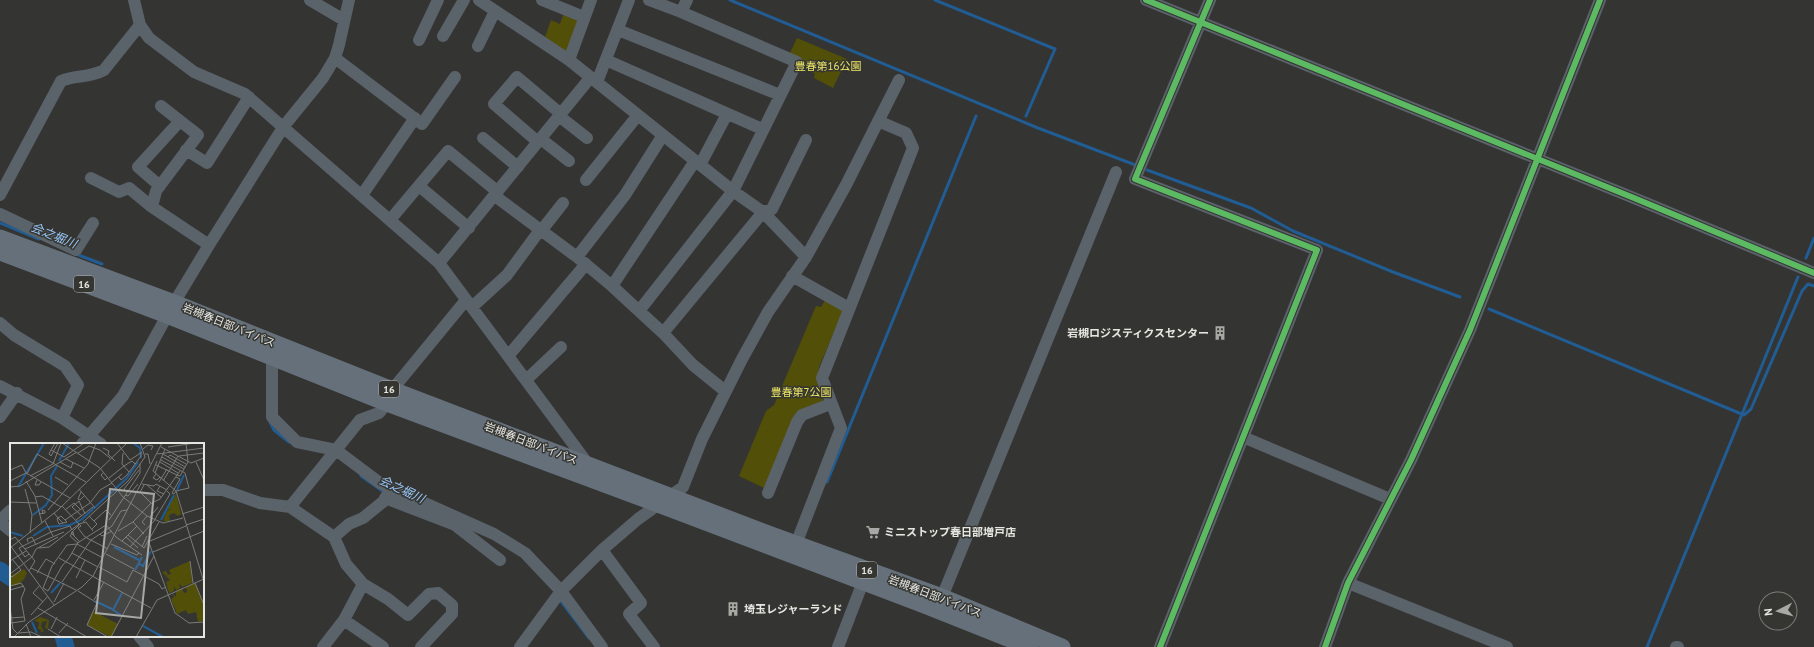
<svg xmlns="http://www.w3.org/2000/svg" width="1814" height="647" viewBox="0 0 1814 647" font-family="'PT Sans','Noto Sans JP',sans-serif">
<style>
.green{fill:#524f09}
.lines{fill:none;stroke-linecap:round;stroke-linejoin:round}
.stream{stroke:#215c93;stroke-width:3}
.river{stroke:#215c93;stroke-width:17}
.minor{stroke:#5a626a;stroke-width:12}
.highway{stroke:#65707a;stroke-width:17}
.cycleway-casing{stroke:#353531;stroke-width:8}
.cycleway{stroke:#5cba63;stroke-width:6}
.labels{text-anchor:middle;dominant-baseline:central;stroke-width:3;stroke-linejoin:round;paint-order:stroke}
.shield{fill:#353531;stroke:#b1b1ae;stroke-width:1}
.shield-label{font-size:10px;font-weight:bold;fill:#e6e6e3}
.park-label{font-size:11px;fill:#ece667;stroke:#353531}
.street-label{font-size:11px;fill:#e6e6e3;stroke:#353531}
.poi-label{font-size:11px;font-weight:bold;fill:#e6e6e3;stroke:#353531;text-anchor:start}
.water-label{font-size:12px;font-style:italic;fill:#9bcafe;stroke:#353531}
.inset-river{fill:none;stroke:#215c93;stroke-width:2}
.inset-road{fill:none;stroke:#7b7b79;stroke-width:1}
.view{fill:#a8a8a5;fill-opacity:0.15;stroke:#a8a8a5;stroke-width:2}
.inset-edge{fill:none;stroke:#e6e6e3;stroke-width:2}
</style>
<rect width="100%" height="100%" fill="#343432"/>
<path class="green" d="M564 12 580 19 567 51H564L545 37 551 20 560 24Z
M797 38 847 59 833 88 814 78 815 74 803 67 802 60 789 55Z
M825 300 843 311 819 367 817 378 824 403 801 413 764 488 739 476 766 411 774 405 816 306 821 307Z"/>
<g class="lines">
<path class="stream" d="M730 0 1038 128 1138 166
M935 0 1055 49 1026 116
M1147 170 1251 208 1293 231 1393 272 1460 297
M0 223 39 239
M76 254 102 264
M1806 258 1814 238
M1489 309 1744 415 1751 409 1802 291 1808 284 1814 286
M270 422 274 430 289 442
M361 476 384 492
M827 482 976 116
M561 601 589 638
M1647 647 1798 277"/>
<path class="river" d="M0 570 11 578
M63 636 66 647"/>
<path class="minor" d="M134 0 140 25 149 38 194 72 245 94 439 263 588 464
M310 0 344 20
M479 0 569 60 733 191 763 212 806 257
M542 0 584 17
M1146 0 1634 198 1814 273
M681 12 687 0
M618 30 780 95
M443 36 464 0
M419 40 438 0
M478 46 495 11
M335 58 422 124 455 77
M569 60 591 0
M606 60 762 129
M597 82 629 0
M559 116 587 138
M483 138 518 167
M541 139 569 161
M538 142 494 104 517 77 561 114
M186 150 207 163 249 97
M700 165 727 114
M91 178 119 192 129 188 152 207 209 245
M586 180 638 115
M160 186 138 167 180 121
M419 186 469 228
M0 195 61 81C75 75 90 78 104 70L140 25
M362 195 415 118
M495 196 577 257 612 286 663 333 693 365 725 391
M152 207 156 191 198 135 161 106
M0 214 76 250 93 223
M390 220 448 151 498 192
M541 231 563 203
M577 257 625 195 663 135
M439 263 590 78
M792 276 849 308
M612 286 695 161
M472 307 507 275 540 230
M639 311 733 191 797 62 681 12 649 0
M0 323 14 335 65 366 78 385 62 418
M663 333 763 212 772 209 806 140
M272 356V417L297 442 336 450 380 483 494 534 525 553 561 591 602 647
M508 356 586 264
M526 380 561 347
M0 386 62 418 101 444
M392 390 466 300
M0 417 17 393
M1243 437 1390 499
M82 444 123 396 174 303 209 245 284 126 323 78 335 58 339 45 349 0
M203 490H223L260 503 290 507 334 537 346 564 363 584 388 599 408 615 429 594 438 593 452 605V614L421 647
M768 493 797 422 802 415 828 405
M385 498 455 525 500 560
M290 507 360 420 379 413 387 403
M0 520 11 510
M0 522 11 531
M334 537 349 524 363 518 384 501 389 491
M796 544 841 428 822 378 913 148 906 133 878 121
M602 550 641 603 629 614 654 647
M1348 583 1507 647
M942 597 1116 172
M344 620 383 647
M139 636 148 647
M323 647 344 620 363 584
M520 647 561 591 602 550 638 519 683 487 702 439 742 359 768 312 806 257 846 185 899 80
M838 647 863 582
M1160 647 1317 250 1135 179 1210 0
M1325 647 1348 583 1411 460 1470 330 1600 0
M1676 647H1678"/>
<path class="highway" d="M0 238 174 303 392 390 771 535 942 597 1062 647
M0 252 167 315 387 403 658 504 922 604 1030 647"/>
<defs>
<path id="cycleway" d="M1146 0 1634 198 1814 273
M1160 647 1317 250 1135 179 1210 0
M1325 647 1348 583 1411 460 1470 330 1600 0"/>
</defs>
<use href="#cycleway" class="cycleway-casing"/>
<use href="#cycleway" class="cycleway"/>
</g>
<defs>
<symbol id="building-bare" viewBox="-9 -9 18 18"><path d="M-4-6H4V6H1V3H-1V6H-4ZM-2.5-4.3h1.7v1.8h-1.7ZM.8-4.3h1.7v1.8H.8ZM-2.5-1h1.7V.8h-1.7ZM.8-1h1.7V.8H.8Z" fill="#a8a8a5" stroke="#353531" stroke-width="2.5" paint-order="stroke"/></symbol>
<symbol id="supermarket-bare" viewBox="-9 -9 18 18"><path d="M-6-5.5h2.5l.6 2H6L4.5 2H-2.5L-4.4-4H-6ZM-1.5 3.2a1.3 1.3 0 1 0 .1 0ZM3 3.2a1.3 1.3 0 1 0 .1 0Z" fill="#a8a8a5" stroke="#353531" stroke-width="2.5" paint-order="stroke"/></symbol>
</defs>
<g fill-rule="evenodd">
<use href="#building-bare" x="1210" y="323" width="20" height="20"/>
<use href="#supermarket-bare" x="863" y="522" width="20" height="20"/>
<use href="#building-bare" x="723" y="599" width="20" height="20"/>
</g>
<g class="labels">
<g class="shield">
<rect x="74" y="276" width="20" height="16" rx="3"/>
<rect x="379" y="381" width="20" height="16" rx="3"/>
<rect x="857" y="562" width="20" height="16" rx="3"/>
</g>
<g class="shield-label">
<text x="84" y="284">16</text>
<text x="389" y="389">16</text>
<text x="867" y="570">16</text>
</g>
<g class="park-label">
<text x="828" y="66">豊春第16公園</text>
<text x="801" y="392">豊春第7公園</text>
</g>
<g class="street-label">
<text transform="translate(229 325) rotate(22)">岩槻春日部バイパス</text>
<text transform="translate(531 443) rotate(21)">岩槻春日部バイパス</text>
<text transform="translate(935 596) rotate(21)">岩槻春日部バイパス</text>
</g>
<g class="poi-label">
<text x="1209" y="333" text-anchor="end">岩槻ロジスティクスセンター</text>
<text x="884" y="532">ミニストップ春日部増戸店</text>
<text x="744" y="609">埼玉レジャーランド</text>
</g>
<g class="water-label">
<text transform="translate(54 235) rotate(22)">会之堀川</text>
<text transform="translate(402 489) rotate(25)">会之堀川</text>
</g>
</g>
<g transform="translate(10 443)">
<rect width="194" height="194" fill="#343432"/>
<path d="M166 51 171 71 168 73 164 70 159 72 160 78H153L157 68 163 65 157 67ZM180 118 182 140 172 144 169 140 170 145 166 147 164 143V148L159 150 156 139 160 137 152 129 156 128 158 132 161 131 159 127ZM14 126 17 130 14 136 8 142 0 143V133ZM185 140 194 162V178L188 179 186 169 178 171 176 167 167 171 161 156 164 154 162 150 166 154V148L172 145 174 150 177 149 176 144ZM83 168 108 181 101 194 77 182ZM30 174 39 177 38 186 35 185 37 178 32 179 31 183 34 188 29 190 32 187 28 186 29 179 24 178Z" fill="#524f09"/>
<path class="inset-river" d="M123 0 130 5 131 15M49 18 59 0M8 44 34 0M167 47 174 32M23 72 36 62 42 52 41 33 47 23M71 77 117 35 128 19M151 77 164 52M0 89 13 93M23 93 37 84 60 82 71 77M104 104 129 117M128 120 133 123 141 108M125 127 132 114M41 150 50 140M85 158 102 166M111 172 103 167 112 150M22 179 27 190M133 183 153 194"/>
<path class="inset-road" d="M45 0 41 7 54 14 74 0M52 0 90 25 113 54 137 73 153 80 173 75M107 0 120 17 132 9M151 4 181 20 194 15M158 4 185 0M93 5 99 8 98 11 105 18M133 6 138 2 143 3 141 7M41 7 39 11 41 13 48 0M68 10 79 3 90 7 100 15M113 10 112 21 119 29M135 11H138L140 21M147 11 194 5M153 11 175 24M169 13 194 10M152 14 174 26M158 14 160 12 176 21M56 16 74 25M151 17 175 30 179 45 166 48M147 18 143 28 166 48 194 139M50 19 61 25 63 19M150 19 168 30M186 19 194 37M146 22 167 32M114 23 122 18 125 21M0 27 12 22 16 30M94 29 91 32 95 37 98 34M16 30 60 55M145 30 155 6M17 31 27 11 76 39M146 31 143 35 147 37 150 34M167 32 170 33 178 19 176 0M20 33 43 21 51 0M45 34 58 42M109 34 111 37 117 32 131 13V9M99 35 114 23M27 37 25 42H29L31 39M0 38 16 30M16 38 25 53 32 80M153 38 168 13M102 39 112 31M149 39 157 26M132 41 144 43 146 41 157 47M134 42 130 49 141 60M137 42 151 54M150 43 147 48 154 51M0 44 10 43 67 9M15 46 22 72 20 90M69 46 85 65M166 48 164 51 162 50 170 36 166 34M71 49 68 56 70 57 74 53M117 49 114 46 129 27M115 52 118 53 128 41M25 54 32 53 51 64M0 59 26 60M52 63 69 81 71 83 68 85 75 94 98 106M38 67 78 21 86 0M55 67 64 60 71 67M44 70 48 75 53 80 57 79 51 73 48 75 47 76 49 81 53 80M29 71 35 70V68L32 67 33 71M172 71 194 64M72 73 62 64 69 58 75 71M79 73 87 81 82 86M140 74 148 64M145 76 160 51 157 48M55 77 80 60 90 47 102 40M66 77 83 64M99 77 130 30V21M35 78 43 93M84 78 96 67 101 72M73 79 118 38 135 14 130 0M123 79 134 91M69 81 76 79 83 88M69 82 61 90 70 99M135 82 132 79 137 73M176 82 194 76M108 88 123 79 140 61 150 56 170 28M90 91 92 93 102 88M118 92 134 105 149 79M64 93 63 89 60 93 68 100M116 94 128 105M0 97 5 94 25 118 19 128 0 102M138 97 165 170 179 180 194 179M112 98 127 83M140 98 176 83M18 99 17 96 22 94 26 102M101 101 127 112 129 110M120 104 145 77M132 104 137 93M0 105 48 67 117 0M29 105 39 104 69 81M15 106 54 89M143 109 194 88M62 110 88 124M19 111 15 114 9 105 41 89 60 83 62 87M96 111 124 126M49 115 141 165M93 115 67 101 57 102 42 123 33 145 38 148 52 123 59 115 66 103 67 101 69 99 96 82 106 94 132 112M0 118 16 108M180 118 183 140M89 124 117 139 123 127 149 141 152 146 156 144M21 125 66 147M19 128 44 162M27 130 36 116 45 121M0 131 22 114 26 106 48 94M0 132 2 134 11 127 3 117M66 135 75 117M52 139 81 97 102 83 111 68 117 67M185 140 194 162M30 142 23 150 33 159M0 143 11 140 15 146 11 156 15 178M0 147 14 143M68 148 87 160 77 182 98 194M84 157 94 139M44 159 54 140M0 164 3 186 7 190M28 165 77 194M21 172 38 153M1 175 14 174M1 180 15 178M16 181 21 194M38 186 51 194M41 186 47 174M8 190 21 189 32 194M49 190 58 180M4 194 19 179 72 144 83 133 152 0M101 194 144 113M126 194 147 157 194 136"/>
<path class="view" d="M100 46 144 51 131 175 86 170Z"/>
<rect width="194" height="194" class="inset-edge"/>
</g>
<g transform="translate(1778 611) rotate(264)"><circle r="19" fill="#353531" stroke="#7c7c78"/>
<path d="M0-3L7 15L0 10L-7 15Z" fill="#a8a8a5"/>
<text y="-6" font-size="11" font-weight="bold" text-anchor="middle" fill="#e6e6e3">N</text>
</g>
</svg>
